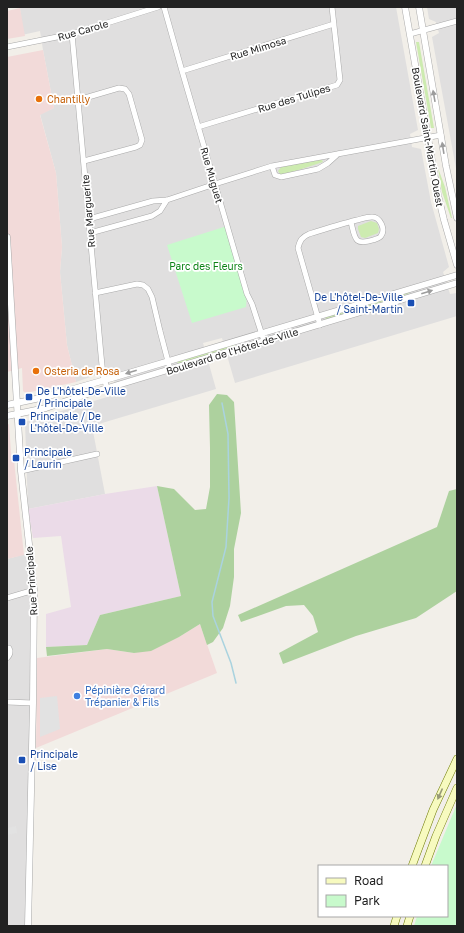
<svg xmlns="http://www.w3.org/2000/svg" width="464" height="933" viewBox="0 0 464 933" font-family="'Golos Text',sans-serif">
<style>
.residential{fill:#e0dfdf}
.commercial{fill:#f2dad9}
.industrial{fill:#ebdbe8}
.grass{fill:#cdebb0}
.forest{fill:#add19e}
.park{fill:#c8facc}
.parking{fill:#e2e2e2}
.lines{fill:none;stroke-linecap:round;stroke-linejoin:round}
.stream{stroke:#aad3df;stroke-width:1.5}
.minor-casing{stroke:#a9a9a9;stroke-width:6}
.tertiary-casing{stroke:#a9a9a9;stroke-width:7}
.secondary-casing{stroke:#707d05;stroke-width:8}
.minor{stroke:#fff;stroke-width:5}
.tertiary{stroke:#fff;stroke-width:6}
.secondary{stroke:#f7fabf;stroke-width:7}
.oneway{fill:#9c9c9c}
.oneway2{fill:#979978}
.food-dot{fill:#e8710a;stroke:#fff;stroke-width:1.5}
.transit-dot{fill:#1a4fb4;stroke:#fff;stroke-width:1.5}
.shop-dot{fill:#3f7fe0;stroke:#fff;stroke-width:1.5}
.labels{text-anchor:middle;dominant-baseline:central;stroke-width:3.5;stroke-linejoin:round;paint-order:stroke}
.street-label{font-size:10px;fill:#222;stroke:#fff}
.food-label{font-size:10px;fill:#c56008;stroke:#fff;text-anchor:start}
.park-label{font-size:10px;fill:#0c8416;stroke:#fff}
.transit-label{font-size:10px;fill:#164399;stroke:#fff;text-anchor:start}
.shop-label{font-size:10px;fill:#366cbe;stroke:#fff;text-anchor:start}
</style>
<rect width="100%" height="100%" fill="#f2efe9"/>
<path class="residential" d="M25 7H396L418 130 410 134 412 147 421 149 431 202 449 267 443 272 450 294 457 293V316L235 383 222 338 203 343 216 389 92 426 105 494 28 509 25 422 117 394 112 371 109 368 96 370V375L76 382 67 345 60 272 62 247 56 173 40 114 54 108 43 50 40 31 22 35 20 8Z
M427 7H457V174L432 37 439 33 436 22 429 19Z
M29 553 34 590 28 926H7V559Z"/>
<path class="commercial" d="M20 8 25 36 7 39V11Z
M43 50 54 108 40 115 56 173 62 247 60 272 67 345 76 382 26 393 23 391 22 368 7 372V57Z
M9 424 11 452 12 460H14L24 555 7 559V425Z
M200 624 217 673 36 748 37 658 107 649 134 653 179 637Z"/>
<path class="industrial" d="M157 486 181 596 100 615 87 645 46 647V614L71 607 61 536 33 538 28 509 105 494Z"/>
<path class="grass" d="M416 42H419L434 128H431Z
M319 160H322L323 162 283 175 280 174 278 171 282 166Z
M438 168 445 187 452 218H451L442 192Z
M371 221 377 223 379 229 378 233 365 238 361 237 358 229V226Z
M410 291V293L380 304 326 320 325 317Z
M236 344V345L210 355 178 364 177 361Z"/>
<path class="forest" d="M217 394 227 395 234 402 241 513 234 549V577L230 606 223 628 213 642 207 645 200 624 179 637 151 651 134 653 107 649 47 656 46 647 87 645 100 615 181 596 157 486 174 489 195 510 206 509 210 487V448L209 405Z
M457 489V591L416 618 356 636 283 664 279 653 318 632 313 616 304 605 286 606 241 622 238 615 437 527 449 491Z"/>
<path class="park" d="M227 226 247 294 246 307 192 323 167 245Z
M457 804V926H414L417 916H447V866H431Z"/>
<path class="parking" d="M57 696 60 729 40 737V698Z
M16 826 17 833 7 835V828Z"/>
<g class="lines">
<path class="stream" d="M222 403 228 434 229 498 226 547 212 602 213 616 231 663 236 683"/>
<defs>
<path id="minor" d="M164 7 182 71 247 294 252 304 264 341
M72 34 101 355 103 375 107 388
M410 34 457 21
M7 47 72 34 158 7
M182 71 334 24
M78 100 119 88 125 89 129 94 142 140 140 145 136 147 84 161
M198 127 337 85 340 80 332 7
M272 166 275 175 281 177 318 169 328 163 338 154
M89 219 153 201 167 200 215 184 272 166 441 135
M90 233 152 216 160 211 167 200
M95 293 137 284 143 285 148 289 152 297 160 331 170 369
M320 325 298 248C300 240 302 237 309 234 325 229 341 224 357 220 361 219 367 217 372 217 380 217 386 229 381 236 380 238 376 239 373 240 354 246 355 238 351 222
M21 471 97 454
M7 598 34 590
M7 648H9C11 652 10 655 7 658
M7 702 33 703"/>
<path id="tertiary" d="M405 7 438 195 444 220 457 265
M419 7 446 166 457 218
M7 237 21 471 34 590 33 703 28 926
M7 405 45 397 112 378 457 275
M7 416 46 408 81 396 457 283"/>
<path id="secondary" d="M412 866 433 810 457 759
M425 866 436 836 457 788
M394 926 397 916
M407 926 410 916"/>
</defs>
<use href="#minor" class="minor-casing"/>
<use href="#tertiary" class="tertiary-casing"/>
<use href="#secondary" class="secondary-casing"/>
<use href="#minor" class="minor"/>
<use href="#tertiary" class="tertiary"/>
<use href="#secondary" class="secondary"/>
</g>
<defs><path id="oneway-solid" d="M-6-.8H1V-3.2L6.5 0L1 3.2V.8H-6Z"/></defs>
<g class="oneway">
<use href="#oneway-solid" transform="translate(434 96) rotate(-100)"/>
<use href="#oneway-solid" transform="translate(443 148) rotate(-99)"/>
<use href="#oneway-solid" transform="translate(427 292) rotate(-17)"/>
<use href="#oneway-solid" transform="translate(131 372) rotate(163)"/>
</g>
<use class="oneway2" href="#oneway-solid" transform="translate(440 794) rotate(114)"/>
<g class="food-dot">
<circle cx="39" cy="99" r="4"/>
<circle cx="36" cy="371" r="4"/>
</g>
<g class="transit-dot">
<rect x="407" y="299" width="8" height="8" rx="2"/>
<rect x="25" y="393" width="8" height="8" rx="2"/>
<rect x="18" y="418" width="8" height="8" rx="2"/>
<rect x="12" y="454" width="8" height="8" rx="2"/>
<rect x="18" y="756" width="8" height="8" rx="2"/>
</g>
<circle class="shop-dot" cx="77" cy="696" r="4"/>
<g class="labels">
<g class="street-label">
<text transform="translate(83 30) rotate(-16)">Rue Carole</text>
<text transform="translate(258 48) rotate(-17)">Rue Mimosa</text>
<text transform="translate(294 98) rotate(-17)">Rue des Tulipes</text>
<text transform="translate(428 137) rotate(80)">Boulevard Saint-Martin Ouest</text>
<text transform="translate(212 175) rotate(74)">Rue Muguet</text>
<text transform="translate(88 211) rotate(-95)">Rue Marguerite</text>
<text transform="translate(232 351) rotate(-17)">Boulevard de l'Hôtel-de-Ville</text>
<text transform="translate(31 581) rotate(-94)">Rue Principale</text>
</g>
<g class="food-label">
<text x="47" y="99">Chantilly</text>
<text x="44" y="371">Osteria de Rosa</text>
</g>
<g class="park-label">
<text x="206" y="266">Parc des Fleurs</text>
</g>
<g class="transit-label">
<text x="403" y="297" text-anchor="end">De L'hôtel-De-Ville<tspan x="403" dy="12">/ Saint-Martin</tspan></text>
<text x="37" y="391">De L'hôtel-De-Ville<tspan x="37" dy="12">/ Principale</tspan></text>
<text x="30" y="416">Principale / De<tspan x="30" dy="12">L'hôtel-De-Ville</tspan></text>
<text x="24" y="452">Principale<tspan x="24" dy="12">/ Laurin</tspan></text>
<text x="30" y="754">Principale<tspan x="30" dy="12">/ Lise</tspan></text>
</g>
<g class="shop-label">
<text x="85" y="690">Pépinière Gérard<tspan x="85" dy="12">Trépanier &amp; Fils</tspan></text>
</g>
</g>
<rect width="464" height="933" fill="none" stroke="#222222" stroke-width="16"/>
<rect x="318" y="865" width="130" height="52" fill="#ffffff" stroke="#a7a7a7"/>
<rect x="326" y="878" width="20" height="6" fill="#f7fabf" stroke="#a7a7a7"/>
<text x="354" y="885" font-size="12" fill="#222222">Road</text>
<rect x="326" y="895" width="20" height="12" fill="#c8facc" stroke="#a7a7a7"/>
<text x="354" y="905" font-size="12" fill="#222222">Park</text>
</svg>
